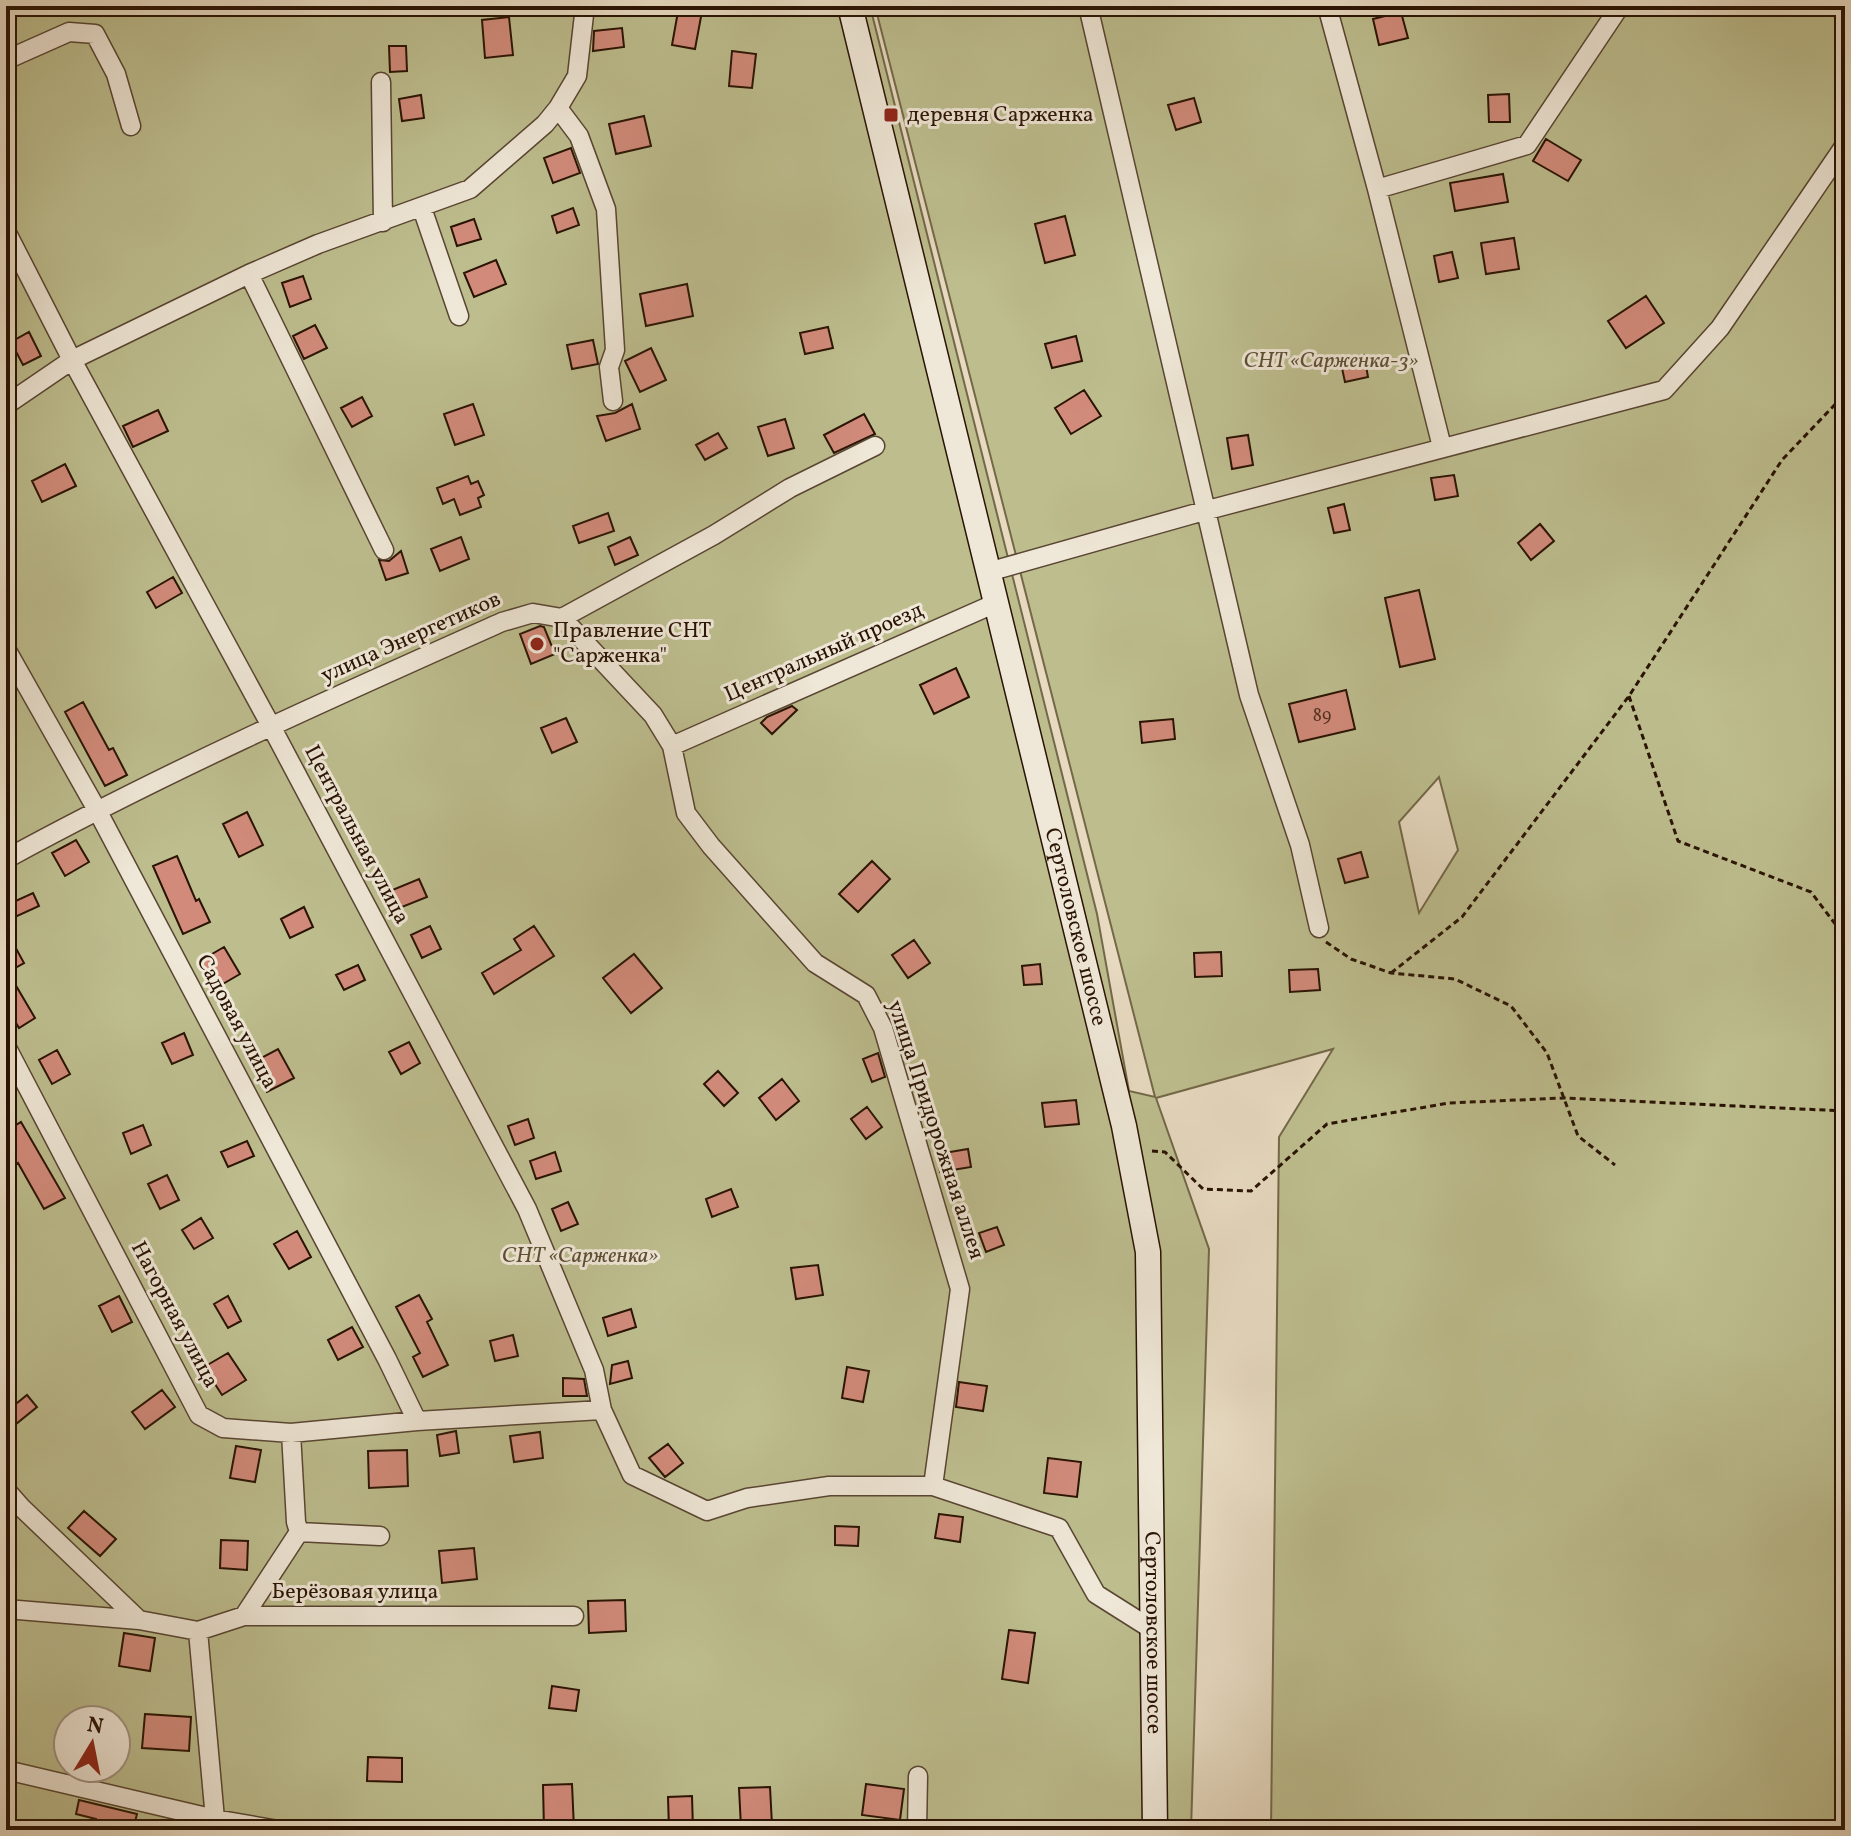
<svg xmlns="http://www.w3.org/2000/svg" width="1851" height="1836" viewBox="0 0 1851 1836" font-family="Vollkorn,serif">
<style>
.green{fill:#bdbd8e;stroke:#736848;stroke-width:2;fill-rule:evenodd}
.building{fill:#d28b7b;stroke:#291303;stroke-width:2}
.lines{fill:none;stroke-linecap:round;stroke-linejoin:round}
.street-casing{stroke:#584532;stroke-width:21}
.secondary-casing{stroke:#291303;stroke-width:27}
.path{stroke:#291303;stroke-width:3;stroke-dasharray:6 4;stroke-linecap:butt}
.street{stroke:#efe7d7;stroke-width:18}
.secondary{stroke:#efe7d7;stroke-width:24}
.poi-dot{fill:#8f2418;stroke:#efe7d7;stroke-width:3}
.labels{text-anchor:middle;dominant-baseline:central;stroke-width:6;stroke-linejoin:round;paint-order:stroke}
.number-label{font-size:18px;fill:#533121}
.poi-label{font-size:22px;fill:#291303;stroke:#efe7d7;text-anchor:start}
.park-label{font-size:22px;font-style:italic;fill:#5d4e34;stroke:#efe7d7}
.street-label{font-size:22px;fill:#291303;stroke:#efe7d7}
</style>
<rect width="100%" height="100%" fill="#e7dac1"/>
<filter id="stains"><feTurbulence type="fractalNoise" baseFrequency=".0025" numOctaves="4"/><feColorMatrix values="0 0 0 0 .2 0 0 0 0 .09 0 0 0 0 .02 0 0 0 .5 -.17"/></filter>
<radialGradient id="worn" r=".72"><stop offset=".6" stop-color="#630" stop-opacity="0"/><stop offset="1" stop-color="#630" stop-opacity=".3"/></radialGradient>
<path class="green" d="M6 6H870L1097 914 1129 1091 1155 1097 875 6H1845V1830H1271L1279 1137 1333 1049 1156 1098 1209 1249 1191 1830H6ZM1439 777 1458 850 1419 913 1399 822ZM68 1720H116V1768H68Z"/>
<path class="building" d="M679 6H703L695 49 672 45Z
M1401 12 1408 38 1379 45 1373 19Z
M509 17 513 55 485 58 482 20Z
M622 28 624 47 593 51 594 31Z
M389 46H406L407 71 390 72Z
M732 51 756 54 752 88 729 86Z
M1509 94 1510 122H1489L1488 95Z
M421 95 424 118 402 121 399 99Z
M1194 98 1201 122 1176 130 1168 105Z
M644 116 651 146 616 154 609 124Z
M1546 139 1581 160 1568 181 1533 161Z
M571 148 580 173 553 183 544 158Z
M1503 174 1508 202 1455 211 1450 183Z
M573 208 579 225 557 233 552 216Z
M1065 216 1075 255 1045 263 1035 224Z
M474 219 481 239 457 246 451 227Z
M1514 238 1519 269 1486 274 1481 243Z
M1452 252 1458 278 1439 282 1434 256Z
M496 260 506 284 474 297 464 273Z
M303 276 311 299 290 307 282 283Z
M687 284 693 316 646 326 640 294Z
M1646 296 1664 323 1626 348 1608 321Z
M315 325 327 348 304 359 293 336Z
M828 327 833 348 805 354 800 333Z
M29 332 41 356 23 365 11 342Z
M1076 336 1082 361 1052 368 1045 344Z
M593 340 598 364 572 369 567 345Z
M651 348 666 380 640 392 625 361Z
M1364 355 1368 377 1345 382 1340 359Z
M1084 390 1101 416 1071 434 1055 408Z
M362 397 372 416 352 427 341 408Z
M473 404 484 435 455 445 444 414Z
M632 404 640 429 606 441 597 416 615 413Z
M158 410 168 431 133 447 123 426Z
M864 414 875 434 834 453 824 435Z
M785 419 794 448 768 456 758 427Z
M718 433 727 448 705 460 696 445Z
M1248 435 1253 465 1232 469 1227 438Z
M65 464 76 486 42 502 32 481Z
M1454 475 1458 496 1435 500 1431 478Z
M468 476 471 484 478 481 484 495 478 498 481 507 460 515 454 499 443 504 437 488Z
M1344 504 1350 530 1334 533 1328 508Z
M608 513 614 531 579 543 573 526Z
M1540 524 1554 541 1531 560 1518 543Z
M461 537 469 559 440 571 431 549Z
M630 537 638 555 615 565 608 547Z
M401 551 408 573 386 580 379 560 389 561Z
M173 577 182 593 156 608 147 592Z
M1419 590 1435 659 1400 667 1385 598Z
M540 626 544 627 555 654 531 664 520 634Z
M956 668 969 697 934 714 920 685Z
M1346 690 1355 729 1299 742 1289 704Z
M83 702 109 750 113 748 127 775 105 786 65 712Z
M792 706 797 710 772 734 761 723 767 717Z
M566 718 577 742 552 753 541 728Z
M1173 719 1175 739 1142 743 1140 722Z
M247 812 263 845 239 857 223 824Z
M76 840 89 862 65 876 52 853Z
M1361 852 1368 877 1345 883 1338 859Z
M177 856 196 901 199 899 210 922 183 934 153 866Z
M872 861 890 879 858 912 839 894Z
M419 879 427 897 397 909 390 891Z
M33 893 39 906 15 917 9 904Z
M304 907 313 927 290 938 281 919Z
M430 926 441 949 422 958 411 935Z
M534 926 554 956 494 994 482 973 521 950 514 939Z
M6 930 24 963 8 972 35 1018 19 1028 6 1006Z
M914 940 930 963 908 978 892 955Z
M224 947 240 974 216 988 200 961Z
M1221 952 1222 976 1195 977 1194 953Z
M634 954 662 988 631 1013 603 978Z
M1040 964 1042 984 1024 985 1022 966Z
M358 965 365 980 344 990 336 975Z
M1318 969 1320 990 1290 992 1289 970Z
M184 1033 193 1055 172 1064 162 1043Z
M409 1042 420 1063 401 1074 389 1052Z
M278 1049 294 1078 267 1092 252 1063Z
M57 1050 70 1074 52 1084 39 1060Z
M878 1053 885 1077 872 1082 863 1059Z
M718 1071 738 1093 724 1106 704 1084Z
M782 1079 799 1101 776 1120 759 1098Z
M1076 1100 1079 1124 1045 1127 1042 1103Z
M867 1107 882 1127 866 1139 851 1119Z
M528 1119 534 1138 515 1145 508 1126Z
M21 1122 65 1198 44 1209 18 1163 12 1167 6 1156V1131Z
M143 1125 151 1145 131 1154 123 1133Z
M247 1141 254 1156 228 1167 221 1152Z
M968 1149 971 1167 940 1172 938 1154Z
M555 1152 561 1171 536 1179 530 1161Z
M167 1175 179 1200 160 1209 148 1184Z
M731 1189 738 1207 712 1217 706 1199Z
M568 1202 578 1224 561 1231 552 1209Z
M201 1218 213 1238 194 1249 182 1230Z
M997 1227 1004 1245 986 1252 979 1233Z
M297 1231 311 1257 289 1269 274 1244Z
M818 1265 823 1295 796 1299 791 1268Z
M419 1295 432 1319 427 1322 448 1365 423 1377 413 1357 420 1353 396 1307Z
M119 1296 132 1322 112 1332 99 1306Z
M228 1296 241 1321 228 1328 214 1304Z
M631 1309 636 1327 608 1336 603 1318Z
M352 1327 363 1347 338 1360 328 1340Z
M513 1335 518 1356 495 1361 490 1341Z
M228 1353 246 1380 222 1395 204 1367Z
M628 1361 632 1378 610 1384 612 1365Z
M847 1367 869 1371 863 1402 842 1398Z
M563 1378 584 1379 587 1396H563Z
M959 1382 987 1386 983 1411 956 1407Z
M162 1390 175 1407 145 1429 132 1412Z
M27 1395 37 1407 16 1424 6 1412Z
M456 1431 459 1453 440 1456 437 1435Z
M540 1432 543 1458 514 1462 510 1436Z
M668 1444 683 1463 665 1477 649 1458Z
M236 1446 261 1450 255 1482 230 1478Z
M407 1450 408 1486 369 1488 368 1451Z
M1048 1458 1081 1462 1077 1497 1044 1493Z
M84 1511 116 1539 100 1556 68 1528Z
M939 1514 963 1517 960 1542 935 1538Z
M835 1526 859 1527 858 1546 835 1545Z
M221 1540 248 1541 247 1570 220 1568Z
M474 1548 477 1579 442 1583 439 1551Z
M625 1600 626 1631 589 1633 588 1601Z
M1009 1630 1035 1633 1028 1683 1002 1679Z
M124 1633 155 1638 150 1671 119 1666Z
M552 1686 579 1690 576 1711 549 1708Z
M145 1714 191 1717 189 1751 142 1748Z
M368 1757 402 1758V1782L367 1781Z
M572 1784 574 1829 544 1830 543 1785Z
M866 1784 904 1789 900 1820 862 1815Z
M770 1787 772 1825 741 1827 739 1788Z
M692 1796 693 1830H669L668 1797Z
M79 1800 137 1814 133 1830H94L96 1819 76 1814Z"/>
<g class="lines">
<defs>
<path id="street" d="M1088 6 1249 695 1300 845 1319 928
M1327 6 1377 189 1442 447
M6 60 69 32 95 34 116 74 131 126
M381 82 383 222
M558 108 579 136 606 209 615 350 609 367 613 401
M1377 189 1527 145 1620 6
M422 208 459 316
M6 231 72 360 271 726 527 1209 594 1370 602 1410 632 1475 707 1511 747 1498 829 1486H933L1059 1528 1096 1594 1153 1630
M249 274 384 550
M6 405 72 360 249 274 318 244 470 189 545 124 558 108 577 76 585 6
M988 572 1204 511 1664 390 1720 328 1845 145
M562 618 653 715 672 746 686 813 711 846 815 963 866 995 883 1028 960 1289 933 1486
M6 649 97 810 387 1359 417 1421
M672 746 996 603
M6 859C167 771 334 697 502 622L533 613 562 618 714 535 790 488 875 446
M6 1046 199 1415 223 1428 291 1433 417 1421 602 1410
M6 1490 21 1507 139 1620
M299 1532 380 1536
M6 1609 139 1620 198 1631 244 1616H574
M244 1616 299 1532 296 1522 291 1433
M198 1631 215 1819
M6 1770 215 1819 278 1830
M917 1830 918 1776"/>
<g id="secondary">
<path id="s1" d="M850 6 1124 1126 1148 1252 1155 1830"/>
</g>
</defs>
<use href="#street" class="street-casing"/>
<use href="#secondary" class="secondary-casing"/>
<path class="path" d="M1629 696 1678 841 1811 892 1845 937
M1326 942 1351 959 1391 973 1455 979 1511 1006 1547 1053 1578 1136 1615 1165
M1391 973 1462 917 1629 696 1782 460 1845 394
M1152 1151 1165 1152 1203 1189 1251 1191 1327 1124 1449 1103 1564 1098 1845 1111"/>
<use href="#street" class="street"/>
<use href="#secondary" class="secondary"/>
</g>
<g class="poi-dot">
<rect x="883" y="107" width="16" height="16" rx="4"/>
<circle cx="537" cy="644" r="8"/>
</g>
<g class="labels">
<g class="number-label">
<text x="1322" y="716">89</text>
</g>
<g class="poi-label">
<text x="907" y="115">деревня Сарженка</text>
<text x="553" y="631">Правление СНТ<tspan x="553" dy="25">"Сарженка"</tspan></text>
</g>
<g class="park-label">
<text x="1331" y="361">СНТ «Сарженка-3»</text>
<text x="580" y="1256">СНТ «Сарженка»</text>
</g>
<g class="street-label">
<text transform="translate(411 638) rotate(-24)">улица Энергетиков</text>
<text transform="translate(824 653) rotate(-24)">Центральный проезд</text>
<text transform="translate(356 835) rotate(62)">Центральная улица</text>
<text stroke="none"><textPath href="#s1" startOffset="948">Сертоловское шоссе</textPath></text>
<text transform="translate(236 1022) rotate(62)">Садовая улица</text>
<text transform="translate(935 1130) rotate(72)">улица Придорожная аллея</text>
<text transform="translate(174 1315) rotate(62)">Нагорная улица</text>
<text x="355" y="1592">Берёзовая улица</text>
<text stroke="none"><textPath href="#s1" startOffset="1662">Сертоловское шоссе</textPath></text>
</g>
</g>
<rect width="1851" height="1836" fill="none" stroke="#e7dac1" stroke-width="32"/>
<rect x="8" y="8" width="1835" height="1820" fill="none" stroke="#291303" stroke-width="4"/>
<rect x="16" y="16" width="1819" height="1804" fill="none" stroke="#291303" stroke-width="2"/>
<g transform="translate(92 1744) rotate(10)"><circle r="38" fill="#efe7d7" stroke="#a09282" stroke-width="2"/>
<path d="M0-6L14 30L0 20L-14 30Z" fill="#8f2418"/>
<text y="-12" font-size="22" font-weight="bold" text-anchor="middle" fill="#291303">N</text>
</g>
<rect width="100%" height="100%" filter="url(#stains)"/>
<rect width="100%" height="100%" fill="url(#worn)"/>
</svg>
